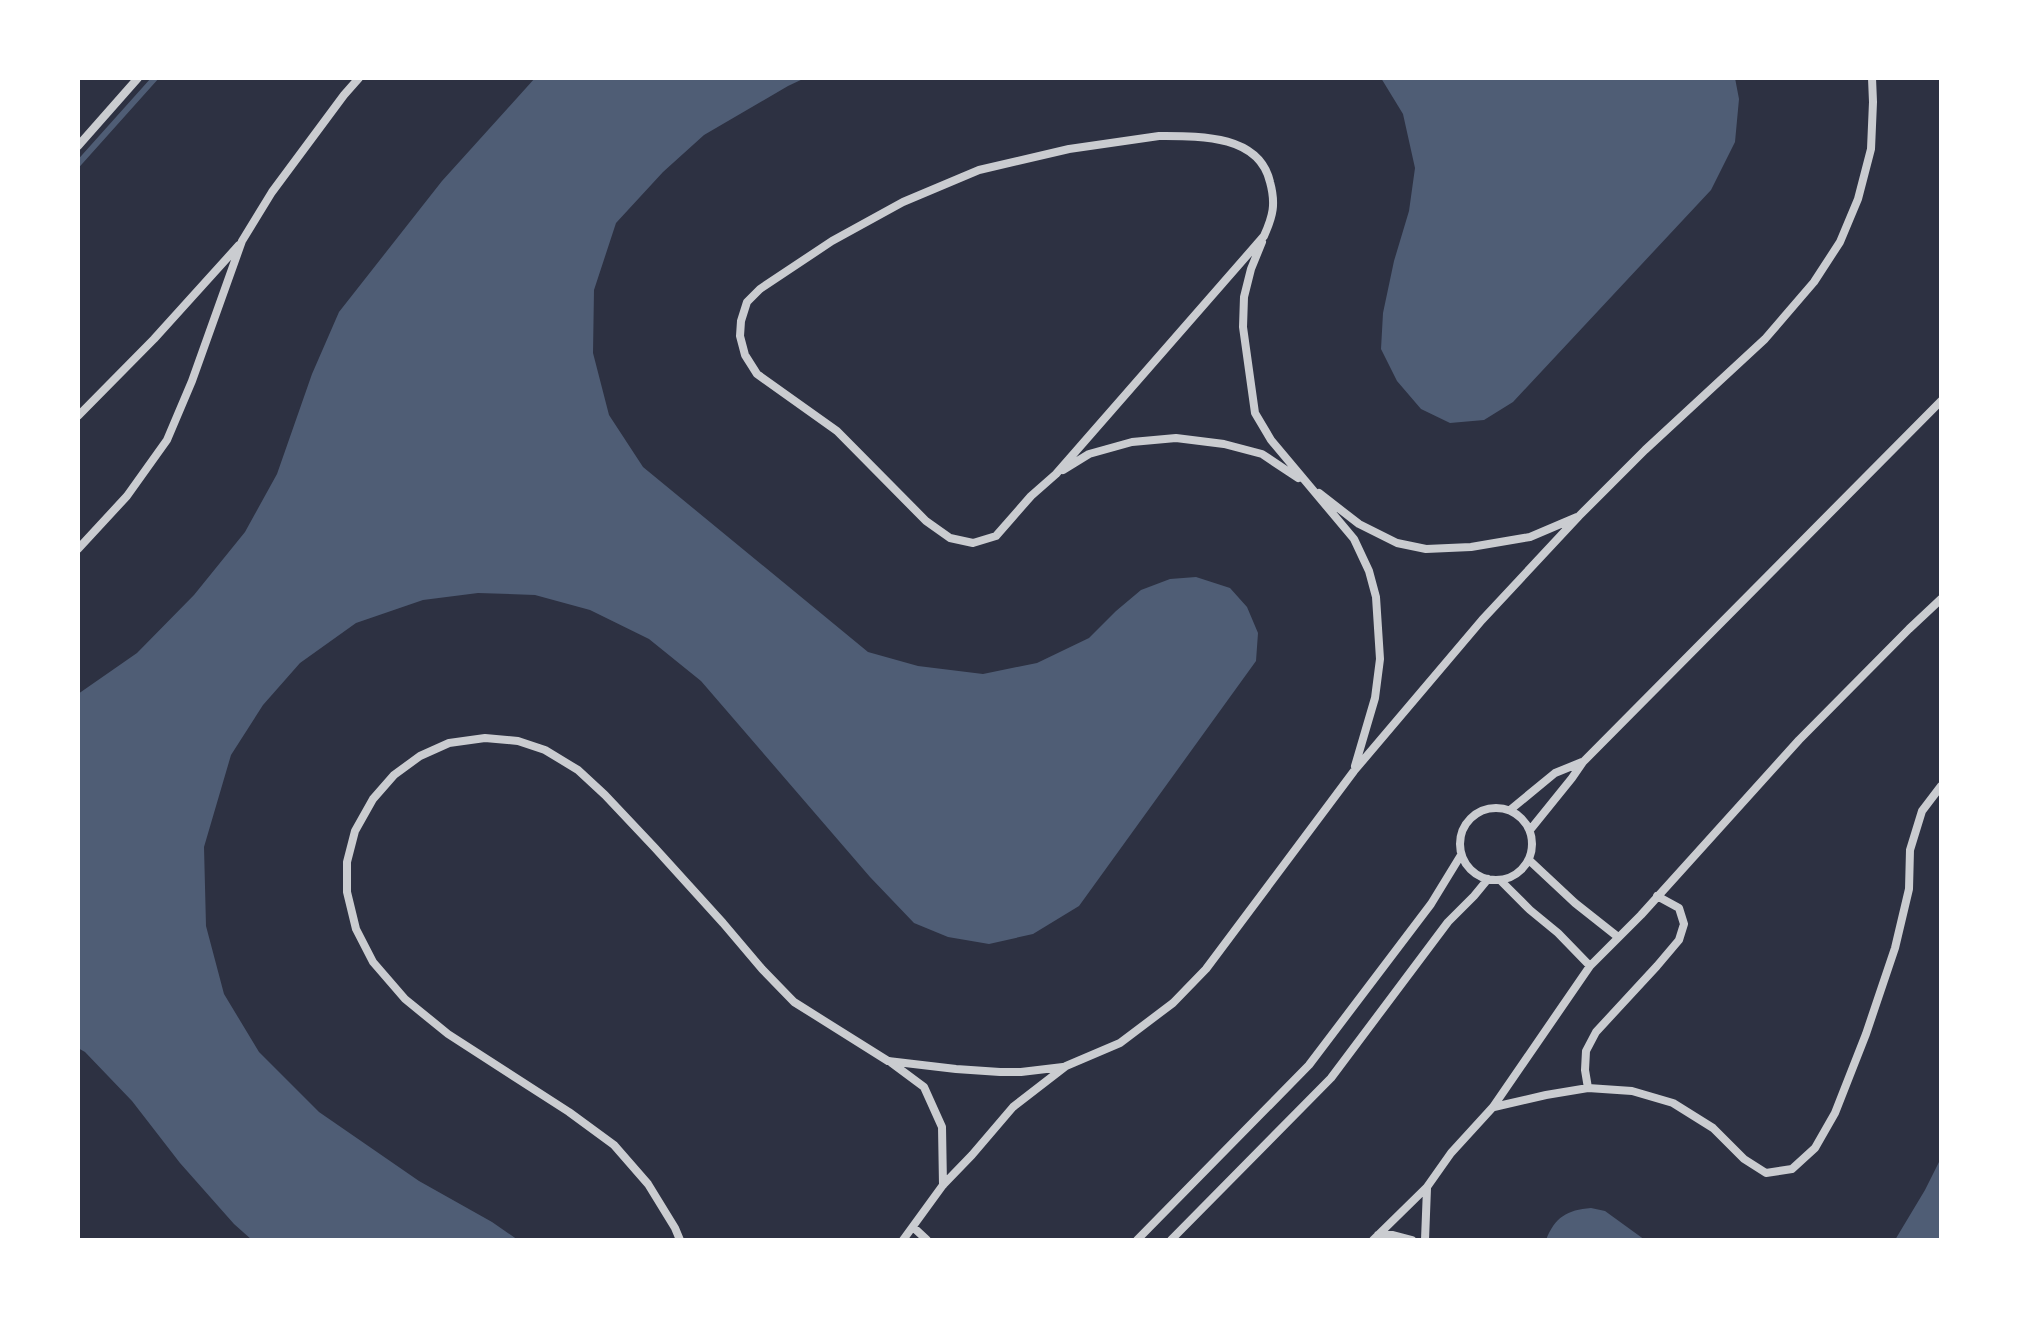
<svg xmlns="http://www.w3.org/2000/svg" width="2019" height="1318" viewBox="0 0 2019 1318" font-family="'Nunito Sans',sans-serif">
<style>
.water{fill:#4f5d75}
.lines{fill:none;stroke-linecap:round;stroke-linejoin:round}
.stream{stroke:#4f5d75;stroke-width:6}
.minor{stroke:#caccd0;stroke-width:8}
</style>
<rect width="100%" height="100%" fill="#2d3142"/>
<path class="water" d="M535 78H805L788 86 704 135 663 172 616 223 594 290 593 353 609 415 643 467 868 652 918 666 983 674 1037 663 1089 638 1116 611 1141 590 1170 579 1196 577 1230 588 1247 607 1258 633 1256 661 1079 906 1033 934 989 944 948 937 914 923 870 877 701 681 649 639 590 610 535 595 478 593 423 600 356 623 300 663 263 705 231 755 204 847 206 926 224 994 259 1052 319 1112 419 1181 492 1222 518 1240H252L234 1224 180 1163 132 1101 85 1052 78 1048V694L137 653 194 595 245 532 277 474 312 374 339 312 442 181Z
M1381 78H1735L1739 99 1735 142 1711 190 1513 402 1484 420 1450 423 1421 409 1397 381 1381 349 1383 313 1394 261 1409 211 1415 168 1403 114Z
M1941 1158V1240H1895L1925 1190Z
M1591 1208 1605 1211 1645 1240H1546C1555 1217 1567 1210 1591 1208Z"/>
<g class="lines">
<path class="stream" d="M78 164 155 78"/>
<path class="minor" d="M1159 136C1198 136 1259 134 1270 182 1276 204 1273 216 1264 236L1056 474 1031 496 996 536 973 543 950 538 926 521 837 431 757 374 745 355 740 336 741 321 747 302 760 289 832 241 903 202 979 170 1069 149Z
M78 146 138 78
M1262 242 1251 269 1244 297 1243 327 1255 413 1271 440 1354 539 1369 571 1376 597 1380 659 1375 698 1355 766
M78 416 154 339 239 245
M1063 470 1089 454 1132 442 1176 438 1224 444 1262 454 1298 478
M1319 493 1359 524 1397 543 1426 549 1471 547 1530 537 1577 517
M78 549 127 496 167 440 192 381 242 241 272 192 344 95 359 78
M1460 844a36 36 0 1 1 72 0a36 36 0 1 1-72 0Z
M1510 810 1555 773 1582 762
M1530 830 1572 778 1583 762 1941 401
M1529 860 1575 903 1618 937
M1500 880 1530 910 1558 933 1590 966
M889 1061 924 1087 942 1127 943 1185
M1588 1088 1585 1070 1586 1051 1596 1032 1657 966 1679 940 1684 924 1679 908 1657 896
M1494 1107 1546 1095 1588 1088 1632 1091 1673 1103 1713 1128 1744 1159 1766 1173 1792 1169 1815 1148 1835 1113 1866 1034 1895 948 1909 889 1910 850 1922 811 1941 786
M913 1227 927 1240
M1378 1235H1393L1412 1240
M680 1240 675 1228 648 1184 614 1145 569 1112 448 1034 405 999 373 962 356 929 347 892V862L355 831 373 799 394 775 420 756 449 743 485 738 518 741 545 750 578 770 605 795 655 848 723 923 762 969 794 1002 888 1061 956 1069 1000 1072H1021L1063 1067
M903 1240 943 1185 972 1155 1013 1107 1066 1066 1120 1043 1173 1003 1206 969 1354 771 1482 620 1579 516 1645 450 1765 339 1814 282 1840 242 1858 199 1871 149 1873 102 1872 78
M1137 1240 1309 1065 1431 904 1461 855
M1171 1240 1331 1078 1448 922 1474 896 1488 879
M1373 1240 1427 1187 1451 1153 1493 1107 1590 966 1641 915 1799 740 1909 629 1941 599
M1425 1240 1427 1188"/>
</g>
<rect width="2019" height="1318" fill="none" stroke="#ffffff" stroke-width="160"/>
</svg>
